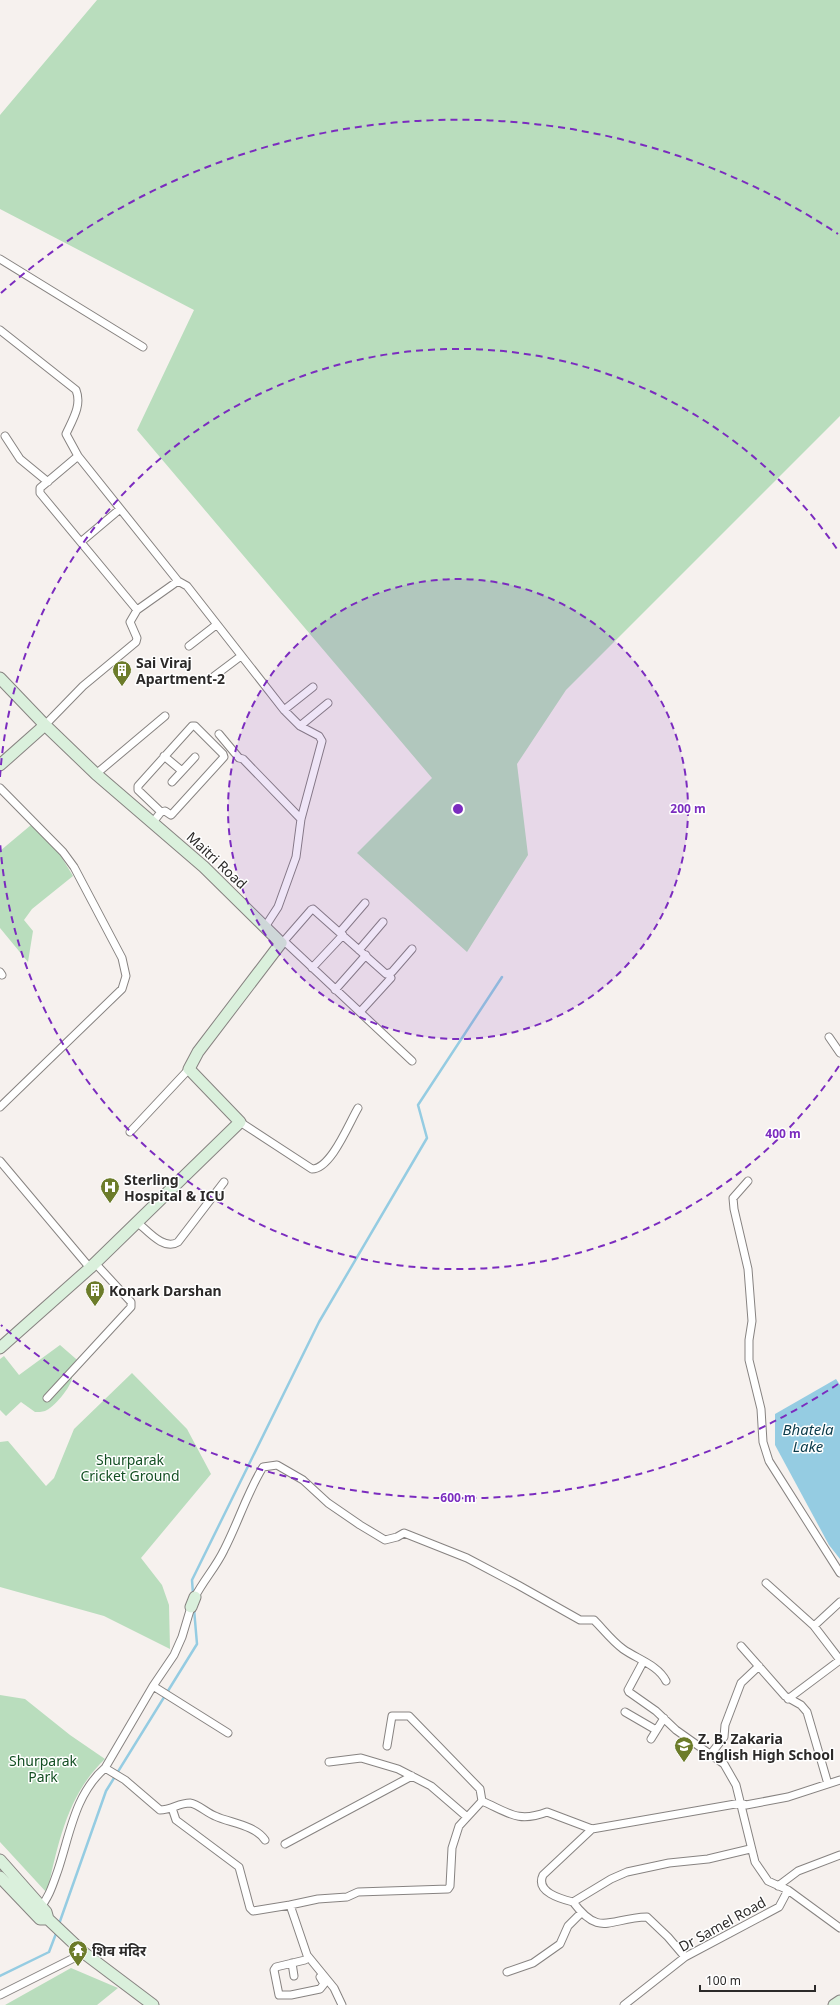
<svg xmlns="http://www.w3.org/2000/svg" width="840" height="2005" viewBox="0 0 840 2005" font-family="'Noto Sans','Noto Sans Devanagari',sans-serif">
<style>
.green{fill:#b9ddbd}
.water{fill:#95cce2}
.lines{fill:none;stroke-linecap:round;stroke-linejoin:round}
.stream{stroke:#95cce2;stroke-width:2.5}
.street-casing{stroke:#878381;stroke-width:9}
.secondary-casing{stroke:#878381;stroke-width:13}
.street{stroke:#fff;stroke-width:7}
.secondary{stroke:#daf0dc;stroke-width:11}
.ring{fill:none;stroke:#7b2cbf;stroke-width:2;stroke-dasharray:7 5}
.labels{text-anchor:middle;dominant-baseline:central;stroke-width:3;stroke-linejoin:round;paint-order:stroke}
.poi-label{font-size:14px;font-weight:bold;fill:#2c2a29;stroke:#fff;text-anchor:start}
.street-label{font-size:14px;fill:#2c2a29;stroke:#fff}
.park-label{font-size:14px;fill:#134f23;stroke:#fff}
.water-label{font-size:15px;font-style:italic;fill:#0a3b4b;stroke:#fff}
.centre{fill:#7b2cbf;stroke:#fff;stroke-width:2}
.ring-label{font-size:12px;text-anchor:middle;font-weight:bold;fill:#7b2cbf;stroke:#fff;stroke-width:3;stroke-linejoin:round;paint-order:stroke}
</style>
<rect width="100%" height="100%" fill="#f6f1ee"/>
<path class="green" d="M97 0H840V416L566 690 517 764 528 855 467 952 357 853 432 778 137 430 194 310 0 209V115Z
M31 825 59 853 73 876 32 909 24 920 33 931 28 962 0 928V851Z
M60 1345 83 1365 72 1377C73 1385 53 1409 45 1411 42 1412 38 1412 35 1412L21 1402 6 1416 0 1410V1359L4 1356 19 1375Z
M132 1373 187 1429 211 1474 141 1558 162 1585 169 1605 170 1649 104 1616 0 1587V1442L8 1441 46 1486 54 1478 74 1429Z
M0 1695 25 1699 70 1735 105 1759C67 1795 58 1844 47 1893L0 1842Z
M71 1968 118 1988 97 2005H5Z"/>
<path class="water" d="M836 1379 840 1385V1559L829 1545 775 1445V1414Z"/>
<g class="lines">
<path class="stream" d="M193 1594 192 1580 319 1322 427 1138 418 1105 502 977
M59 1924 106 1791 197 1644 194 1609
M0 1976 49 1952 57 1931"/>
<defs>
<path id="street" d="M0 259 143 347
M0 330 76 390C82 405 73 419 66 434L78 456
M5 436 20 459 48 482
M82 541 120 509
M137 610 40 493V488L78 456 178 581 187 586 284 710 300 726 319 736 322 741 301 819 296 857 278 907 265 927
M189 646 216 625
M213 677 241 656
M284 710 313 687
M45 725 83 686 136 642 137 638 130 622 137 610 178 581
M300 726 328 703
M219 734 239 758 243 759 301 819
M164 756 182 771
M96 774 165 716
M172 782 195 757
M0 788 63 852 74 867 122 958 126 976 122 989 0 1107
M153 822 161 812 138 790V786L192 726H195L223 754 224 757 173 813 171 815 165 811 161 812
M340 932 365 903
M284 941 311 910 313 909 386 974 392 972 412 949
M281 943 284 941 412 1061
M359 950 383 922
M312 968 343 935
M0 972 2 975
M335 990 366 955
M360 1012 391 978 389 974
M829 1037 840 1053
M240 1122 312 1169C331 1169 349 1123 358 1108
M130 1132 189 1069
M0 1161 90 1268
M748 1181 733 1198 734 1209 748 1269 752 1321 749 1340V1360L761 1409 763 1442 769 1461 840 1573
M137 1222C148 1231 164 1251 178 1242L224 1182
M47 1398 131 1307V1302L95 1263
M766 1583 814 1626 840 1660
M195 1597C203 1581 216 1567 224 1550 238 1523 247 1493 263 1467L277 1465 303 1480 328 1503 360 1525 385 1540 397 1537 404 1533 467 1558 518 1585 580 1620H594C603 1629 612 1641 623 1649 637 1659 658 1665 666 1681
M814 1626 840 1602
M741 1646 785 1696 801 1705 807 1712 828 1784
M643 1662 628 1690 629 1692 656 1711 676 1730 724 1764 736 1785 755 1862 768 1881 788 1890 840 1928
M153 1686 228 1733
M788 1699 840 1660
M625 1712 656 1730
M651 1739 664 1718
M387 1746 392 1716H409L480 1789 482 1801
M710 1755 724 1737 725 1725 741 1683 759 1666
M329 1762 361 1758 398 1769 431 1786 467 1817
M105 1768 125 1780 160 1810C171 1810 179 1803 190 1803 198 1804 207 1813 215 1816 230 1823 255 1825 265 1840
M172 1808 176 1820 239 1867 250 1908 253 1911 290 1905
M592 1829 543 1875C535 1892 561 1899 573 1902L611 1879 627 1872 669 1863 708 1859 750 1849
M285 1844 412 1776
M778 1886 798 1871 840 1855
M573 1902C600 1938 609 1918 647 1917L668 1937 685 1957
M39 1909C49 1898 53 1884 58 1870 70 1834 75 1794 105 1768L153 1686 174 1655 182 1637 191 1607
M305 1960 276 1967 274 1970 279 1995H291L320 1989 324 1984 320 1977
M292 1963 294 1976
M507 1972 533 1963 560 1944 568 1926 581 1913
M0 1995 84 1953
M342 2005 334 1988 307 1955 290 1905 318 1899 347 1897 358 1892 448 1889 450 1886 452 1848 459 1826 482 1801C509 1813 518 1823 547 1812L592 1829 741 1803 746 1805 788 1797 840 1780
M624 2005 685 1957 779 1907 788 1890"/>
<path id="secondary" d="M0 678 45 725 96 774 204 867 281 943 198 1052 189 1069 240 1122 90 1268 0 1348
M0 765 45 725
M191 1607 195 1597
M0 1860 46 1912 48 1919
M0 1877 40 1919H48
M48 1919 84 1953 153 2005
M834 2005 840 2001"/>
</defs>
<use href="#street" class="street-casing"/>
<use href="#secondary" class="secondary-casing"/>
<use href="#street" class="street"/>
<use href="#secondary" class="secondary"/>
</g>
<circle cx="458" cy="809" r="230" fill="#7b2cbf" fill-opacity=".12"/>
<g class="ring">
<circle cx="458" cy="809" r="230"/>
<path d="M839 1066A459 459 0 0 1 0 841M0 777A459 459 0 0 1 839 552"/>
<path d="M838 1384A689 689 0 0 1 1 1325M1 293A689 689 0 0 1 838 234"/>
</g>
<defs>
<symbol id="building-pin" viewBox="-11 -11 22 30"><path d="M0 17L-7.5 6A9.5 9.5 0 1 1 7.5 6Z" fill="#6c7c2a" stroke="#fff"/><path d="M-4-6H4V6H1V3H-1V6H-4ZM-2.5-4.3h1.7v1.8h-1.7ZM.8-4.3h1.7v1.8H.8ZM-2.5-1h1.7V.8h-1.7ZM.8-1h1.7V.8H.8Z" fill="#fff"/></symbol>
<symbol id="hospital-pin" viewBox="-11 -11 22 30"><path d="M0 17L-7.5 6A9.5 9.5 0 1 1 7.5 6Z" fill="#6c7c2a" stroke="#fff"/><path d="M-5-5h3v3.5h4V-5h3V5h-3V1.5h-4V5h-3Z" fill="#fff"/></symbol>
<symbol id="school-pin" viewBox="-11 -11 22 30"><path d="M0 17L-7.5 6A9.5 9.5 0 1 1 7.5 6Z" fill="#6c7c2a" stroke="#fff"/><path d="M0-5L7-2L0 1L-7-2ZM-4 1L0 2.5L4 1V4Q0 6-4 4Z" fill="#fff"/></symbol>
<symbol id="temple-pin" viewBox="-11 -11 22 30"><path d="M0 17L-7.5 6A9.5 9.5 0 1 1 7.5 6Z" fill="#6c7c2a" stroke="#fff"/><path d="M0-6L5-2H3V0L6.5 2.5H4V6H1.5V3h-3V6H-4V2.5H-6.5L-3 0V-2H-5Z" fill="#fff"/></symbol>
</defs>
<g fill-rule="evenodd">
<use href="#building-pin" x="111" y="659" width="22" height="30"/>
<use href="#hospital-pin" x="99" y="1176" width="22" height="30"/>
<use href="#building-pin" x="84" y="1279" width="22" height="30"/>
<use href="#school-pin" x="673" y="1735" width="22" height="30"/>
<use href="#temple-pin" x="67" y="1939" width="22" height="30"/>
</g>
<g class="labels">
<g class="poi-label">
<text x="136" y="662">Sai Viraj<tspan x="136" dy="16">Apartment-2</tspan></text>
<text x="124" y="1179">Sterling<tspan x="124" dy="16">Hospital &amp; ICU</tspan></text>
<text x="109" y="1290">Konark Darshan</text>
<text x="698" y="1738">Z. B. Zakaria<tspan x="698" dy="16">English High School</tspan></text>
<text x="92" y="1950">शिव मंदिर</text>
</g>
<g class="street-label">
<text transform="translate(217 860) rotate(43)">Maitri Road</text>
<text transform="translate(722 1924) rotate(-29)">Dr Samel Road</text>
</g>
<g class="park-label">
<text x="130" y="1459">Shurparak<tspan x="130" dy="16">Cricket Ground</tspan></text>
<text x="43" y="1760">Shurparak<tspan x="43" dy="16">Park</tspan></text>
</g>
<g class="water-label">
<text x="808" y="1429">Bhatela<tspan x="808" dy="17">Lake</tspan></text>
</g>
</g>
<circle cx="458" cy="809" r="6" class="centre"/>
<g class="ring-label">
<text x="688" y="813">200 m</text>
<text x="783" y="1138">400 m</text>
<text x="458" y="1502">600 m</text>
</g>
<path d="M700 1985v6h115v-6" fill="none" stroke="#2c2a29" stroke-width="2"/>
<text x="706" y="1985" font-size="12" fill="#2c2a29" stroke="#ffffff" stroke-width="3" paint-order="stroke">100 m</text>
</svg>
